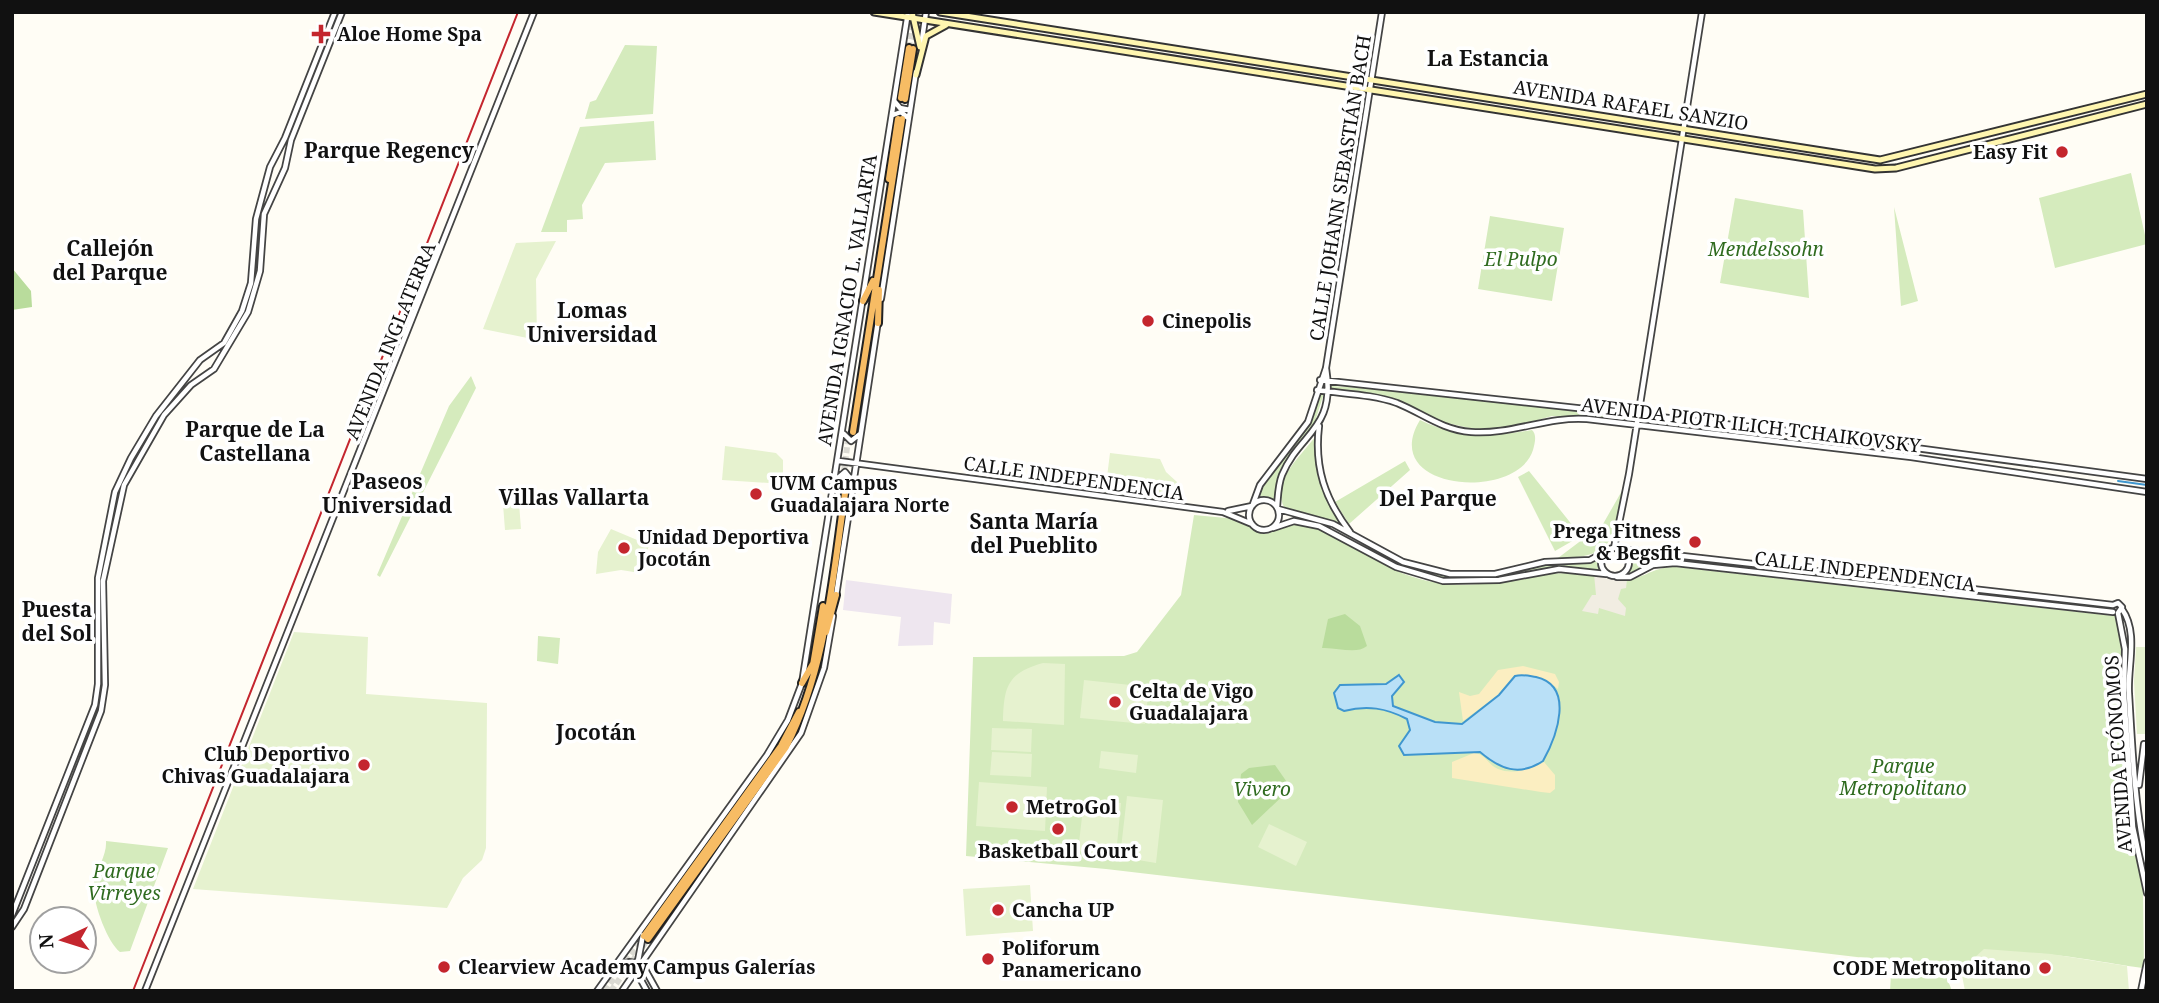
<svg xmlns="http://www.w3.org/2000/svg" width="2159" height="1003" viewBox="0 0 2159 1003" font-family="'Noto Serif',serif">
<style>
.industrial{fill:#eee6ef}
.green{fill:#d5ebbd}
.forest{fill:#b9dc9c}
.sand{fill:#fbeec1}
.pitch{fill:#e6f2cf}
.plaza{fill:#f1ede2}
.water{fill:#b9e0f7;stroke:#3f96cf;stroke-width:2}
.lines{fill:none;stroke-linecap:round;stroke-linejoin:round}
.stream{stroke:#3f96cf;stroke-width:2}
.trunk-tunnel{stroke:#dbdad3;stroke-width:6;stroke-dasharray:6 3;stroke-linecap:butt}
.tertiary-casing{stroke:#444;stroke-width:8}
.secondary-casing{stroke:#333;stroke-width:9}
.trunk-casing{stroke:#222;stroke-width:10}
.tertiary{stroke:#fff;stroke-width:4.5}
.secondary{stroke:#fff6b0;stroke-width:5}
.trunk{stroke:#f7bc64;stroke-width:6}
.rail{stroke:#c4262e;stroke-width:2}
.poi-dot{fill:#c4262e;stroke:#fff;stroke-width:2.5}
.labels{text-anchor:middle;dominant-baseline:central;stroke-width:7;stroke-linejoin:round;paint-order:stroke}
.poi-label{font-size:19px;font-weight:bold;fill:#111;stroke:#fff;text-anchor:start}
.street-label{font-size:19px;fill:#111;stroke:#fff}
.park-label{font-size:19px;font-style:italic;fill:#2f6b1f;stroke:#fff}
.neighbourhood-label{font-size:21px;font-weight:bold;fill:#111;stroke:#fff}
</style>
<rect width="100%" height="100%" fill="#fffdf5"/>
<path class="industrial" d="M846 580 952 594 950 624 934 622 933 645 898 646 901 617 843 610Z"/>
<path class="green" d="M625 45 657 46 653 114 585 119 590 102 596 100Z
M654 121 656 160 605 163 582 205 583 219 567 220V232H541L580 127Z
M2131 173 2147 244 2055 268 2039 198Z
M1735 198 1803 210 1809 298 1720 283Z
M1894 207 1918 301 1901 306Z
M1490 216 1564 228 1552 301 1478 289Z
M471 376 476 388 380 577 377 575 449 406Z
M1331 386 1425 392 1633 416 1632 421 1552 416 1506 429H1474L1438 421 1391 399 1330 389Z
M1318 393H1324L1312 431 1287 460 1278 475 1276 502 1268 498 1255 499 1314 415Z
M1420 420C1457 438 1491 437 1532 430 1537 435 1535 442 1533 450 1517 502 1377 491 1420 420Z
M1315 437C1314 470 1324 496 1341 523L1284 507C1271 481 1301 456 1315 437Z
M1405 461 1410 470 1349 524 1335 502Z
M1529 471 1581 536 1555 551 1518 477Z
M1623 489C1614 539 1614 558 1558 558L1603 524Z
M1194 515 1237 519 1265 534C1276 532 1284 524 1295 524 1337 523 1372 564 1410 576 1474 597 1509 574 1568 573 1589 572 1610 583 1631 579 1648 576 1653 567 1676 567L2115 616 2121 638 2122 716 2129 801 2143 891 2144 968C2102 964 1991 935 1961 970L1958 965 1908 963 1106 869 966 856 973 657 1124 656 1137 652 1181 595Z
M1626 551 1720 561 1719 566 1656 562 1626 575 1631 557Z
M1598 558 1600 571C1556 564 1523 578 1481 581 1458 582 1437 579 1415 573L1417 569C1469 582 1495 570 1545 563 1563 561 1582 566 1598 558Z
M538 636 560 638 558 664 537 661Z
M106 841 168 848 130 951 120 952C107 942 91 899 94 882 97 868 107 855 106 841Z
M1891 974 1947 978 1952 991H1890Z"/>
<path class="forest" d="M12 268 31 291 32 307 12 310Z
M1345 614 1360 626 1367 646C1356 655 1337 647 1322 648L1328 619Z
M1275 765 1291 788 1252 825 1238 802 1241 774 1249 768Z"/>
<path class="sand" d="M1523 666 1555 674 1559 682 1558 689 1545 679 1514 676 1498 695 1463 721 1459 692 1470 696 1479 694 1498 670Z
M1474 753C1486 754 1488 765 1498 769 1512 775 1532 769 1544 762L1555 775V789L1550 793 1541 792 1452 778V762Z"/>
<path class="pitch" d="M556 241 536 279 537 340 483 329 516 243Z
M725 446 776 453 783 460V484L722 480Z
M1110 453 1160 459 1166 472 1177 482 1175 502 1105 493Z
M518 490 521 529 505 530 502 491Z
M611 529 649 545 645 559 634 567V572L621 570 596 574 598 552Z
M294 632 368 637 366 694 487 703 486 848 482 860 463 878 447 908 193 889Z
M2136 647H2147V734H2137L2134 681Z
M1043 663 1065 664 1064 725 1003 721C1004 687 1007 673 1043 663Z
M1084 680 1149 687 1145 724 1080 718Z
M992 728 1032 729 1031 752 991 750Z
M1101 751 1138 755 1136 773 1099 768Z
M992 752 1032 754 1031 777 990 775Z
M979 782 1047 787 1045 831 976 826Z
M1127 796 1163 800 1156 863 1120 857Z
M1084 800 1121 803 1116 855 1078 851Z
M1269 824 1307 842 1296 866 1258 847Z
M1030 885 1033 931 966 936 963 889Z
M1984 949 2051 954 2127 966 2129 991H1965L1961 970Z"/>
<path class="plaza" d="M1594 574 1627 580 1626 588 1621 589 1618 599 1626 608 1625 616 1599 608 1598 614 1582 611 1592 595H1596Z"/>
<path class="water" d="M1399 675 1404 682 1392 696 1393 706 1435 722 1462 724 1499 695 1515 676C1523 674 1529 676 1536 677 1575 686 1557 736 1543 761 1519 777 1500 769 1480 752L1404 755 1399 746 1410 730 1407 719C1386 708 1367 705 1344 711L1338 708 1334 693 1340 685 1386 684Z"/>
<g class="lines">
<path class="stream" d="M2118 481 2147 485"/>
<path class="trunk-tunnel" d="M909 48 913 18
M913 49 919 12
M843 480 849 431
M605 991 643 938
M611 991 648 939"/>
<defs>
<path id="tertiary" d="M921 46 926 12
M895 102 900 108 910 110
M893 115 901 112 908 118
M881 299 916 72
M1320 380 1789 431 2147 479
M1317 390C1344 394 1371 394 1397 403 1422 413 1442 430 1471 432 1512 435 1547 416 1587 419L1911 457 2147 492
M1319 426C1314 468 1325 499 1350 532
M844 434 851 441 860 434
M839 461 1223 512 1252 524
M838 478 845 472 852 481
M1249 515a15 15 0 1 1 30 0a15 15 0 1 1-30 0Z
M1253 504 1260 485 1308 422 1326 368 1382 12
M1277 507C1278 496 1278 485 1282 475 1300 432 1336 430 1326 368
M1278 509 1333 524 1403 562 1450 574H1495L1545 562 1590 560 1603 553
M1228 511 1252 506
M1273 528 1294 521 1319 526 1396 567 1443 581 1499 580 1559 569 1606 574
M1601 562a14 14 0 1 1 28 0a14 14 0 1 1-28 0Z
M1614 548 1629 474 1702 12
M1621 549 2113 605
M1617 577H1630L1653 565 1675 563 2113 612
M836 596 878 321
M2113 605 2118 603 2122 607 2118 613 2125 649 2124 693 2133 827 2147 893
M2122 609C2139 633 2127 667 2129 694 2132 744 2135 814 2147 862
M2139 785 2144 744
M12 915 95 705 98 684V578L115 492 131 458 156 416 200 360 224 343 242 311 251 283 256 219 270 167 285 138 335 12
M12 927 24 909 101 711 105 685 103 581 124 485 164 415 191 385 214 369 248 312 260 271 264 214 285 168 291 140 342 12
M643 935 636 971 647 991
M615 967 629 962 642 964 657 991
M145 991 534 12
M597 991 767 755 788 720 802 683 908 12
M622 991 801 733 824 668 833 616
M2141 991 2147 962"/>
<path id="secondary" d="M874 12 1875 169 1896 168 2147 104
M912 12 920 47
M940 12 1880 160 2147 94
M916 75 926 36 946 25"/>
<path id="trunk" d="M901 98 909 48
M905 99 913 49
M889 179 898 119
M863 301 873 281
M878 323 879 290
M853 432 902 119
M826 632 836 595
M813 665 823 606
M802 683 814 662
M644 936 781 746 799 712
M648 939 786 747C828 665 833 570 847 480"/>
</defs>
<use href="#tertiary" class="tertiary-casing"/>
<use href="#secondary" class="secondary-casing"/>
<use href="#trunk" class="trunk-casing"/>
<use href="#tertiary" class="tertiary"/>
<use href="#secondary" class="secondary"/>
<use href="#trunk" class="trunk"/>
<path class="rail" d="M133 991 518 12"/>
</g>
<g class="poi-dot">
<path d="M317.5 23.5h7v7h7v7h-7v7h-7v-7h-7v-7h7z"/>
<circle cx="2062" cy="152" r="7"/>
<circle cx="1148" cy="321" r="7"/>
<circle cx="756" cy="494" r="7"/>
<circle cx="1695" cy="542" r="7"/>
<circle cx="624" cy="548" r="7"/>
<circle cx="1115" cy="702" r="7"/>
<circle cx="364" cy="765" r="7"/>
<circle cx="1012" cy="807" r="7"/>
<circle cx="1058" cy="829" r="7"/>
<circle cx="998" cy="910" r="7"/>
<circle cx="988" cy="959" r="7"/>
<circle cx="444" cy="967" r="7"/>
<circle cx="2045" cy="968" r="7"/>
</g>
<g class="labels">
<g class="poi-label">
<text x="337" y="34">Aloe Home Spa</text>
<text x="2048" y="152" text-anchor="end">Easy Fit</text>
<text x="1162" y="321">Cinepolis</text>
<text x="770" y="483">UVM Campus<tspan x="770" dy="22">Guadalajara Norte</tspan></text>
<text x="1681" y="531" text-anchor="end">Prega Fitness<tspan x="1681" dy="22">&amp; Begsfit</tspan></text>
<text x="638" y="537">Unidad Deportiva<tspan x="638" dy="22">Jocotán</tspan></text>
<text x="1129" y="691">Celta de Vigo<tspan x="1129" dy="22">Guadalajara</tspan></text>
<text x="350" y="754" text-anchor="end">Club Deportivo<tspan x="350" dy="22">Chivas Guadalajara</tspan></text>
<text x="1026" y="807">MetroGol</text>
<text x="1058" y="851" text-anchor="middle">Basketball Court</text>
<text x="1012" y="910">Cancha UP</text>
<text x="1002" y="948">Poliforum<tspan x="1002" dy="22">Panamericano</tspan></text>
<text x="458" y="967">Clearview Academy Campus Galerías</text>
<text x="2031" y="968" text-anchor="end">CODE Metropolitano</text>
</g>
<g class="street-label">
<text transform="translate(1631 105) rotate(9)">AVENIDA RAFAEL SANZIO</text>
<text transform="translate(1340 188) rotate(-81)">CALLE JOHANN SEBASTIÁN BACH</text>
<text transform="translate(847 300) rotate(-81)">AVENIDA IGNACIO L. VALLARTA</text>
<text transform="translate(390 341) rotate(-68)">AVENIDA INGLATERRA</text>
<text transform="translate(1751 425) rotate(7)">AVENIDA PIOTR ILICH TCHAIKOVSKY</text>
<text transform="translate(1074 478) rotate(8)">CALLE INDEPENDENCIA</text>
<text transform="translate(1865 571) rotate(7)">CALLE INDEPENDENCIA</text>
<text transform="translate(2118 754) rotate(-94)">AVENIDA ECÓNOMOS</text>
</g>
<g class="park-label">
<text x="1766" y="249">Mendelssohn</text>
<text x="1521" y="259">El Pulpo</text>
<text x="1903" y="766">Parque<tspan x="1903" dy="22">Metropolitano</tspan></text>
<text x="1262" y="789">Vivero</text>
<text x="124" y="871">Parque<tspan x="124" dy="22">Virreyes</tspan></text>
</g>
<g class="neighbourhood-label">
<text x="1488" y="58">La Estancia</text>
<text x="389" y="150">Parque Regency</text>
<text x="110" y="248">Callejón<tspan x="110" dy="24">del Parque</tspan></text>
<text x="592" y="310">Lomas<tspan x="592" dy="24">Universidad</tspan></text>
<text x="255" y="429">Parque de La<tspan x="255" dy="24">Castellana</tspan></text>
<text x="387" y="481">Paseos<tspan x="387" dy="24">Universidad</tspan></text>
<text x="574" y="497">Villas Vallarta</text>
<text x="1438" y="498">Del Parque</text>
<text x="1034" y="521">Santa María<tspan x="1034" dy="24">del Pueblito</tspan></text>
<text x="57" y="609">Puesta<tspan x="57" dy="24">del Sol</tspan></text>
<text x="596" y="732">Jocotán</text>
</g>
</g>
<rect width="2159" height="1003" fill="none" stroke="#111111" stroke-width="28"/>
<g transform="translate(63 940) rotate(266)"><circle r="33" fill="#ffffff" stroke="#a0a0a0" stroke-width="2"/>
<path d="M0-5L12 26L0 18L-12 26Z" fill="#c4262e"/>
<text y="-10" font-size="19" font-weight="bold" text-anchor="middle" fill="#111111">N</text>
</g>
</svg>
